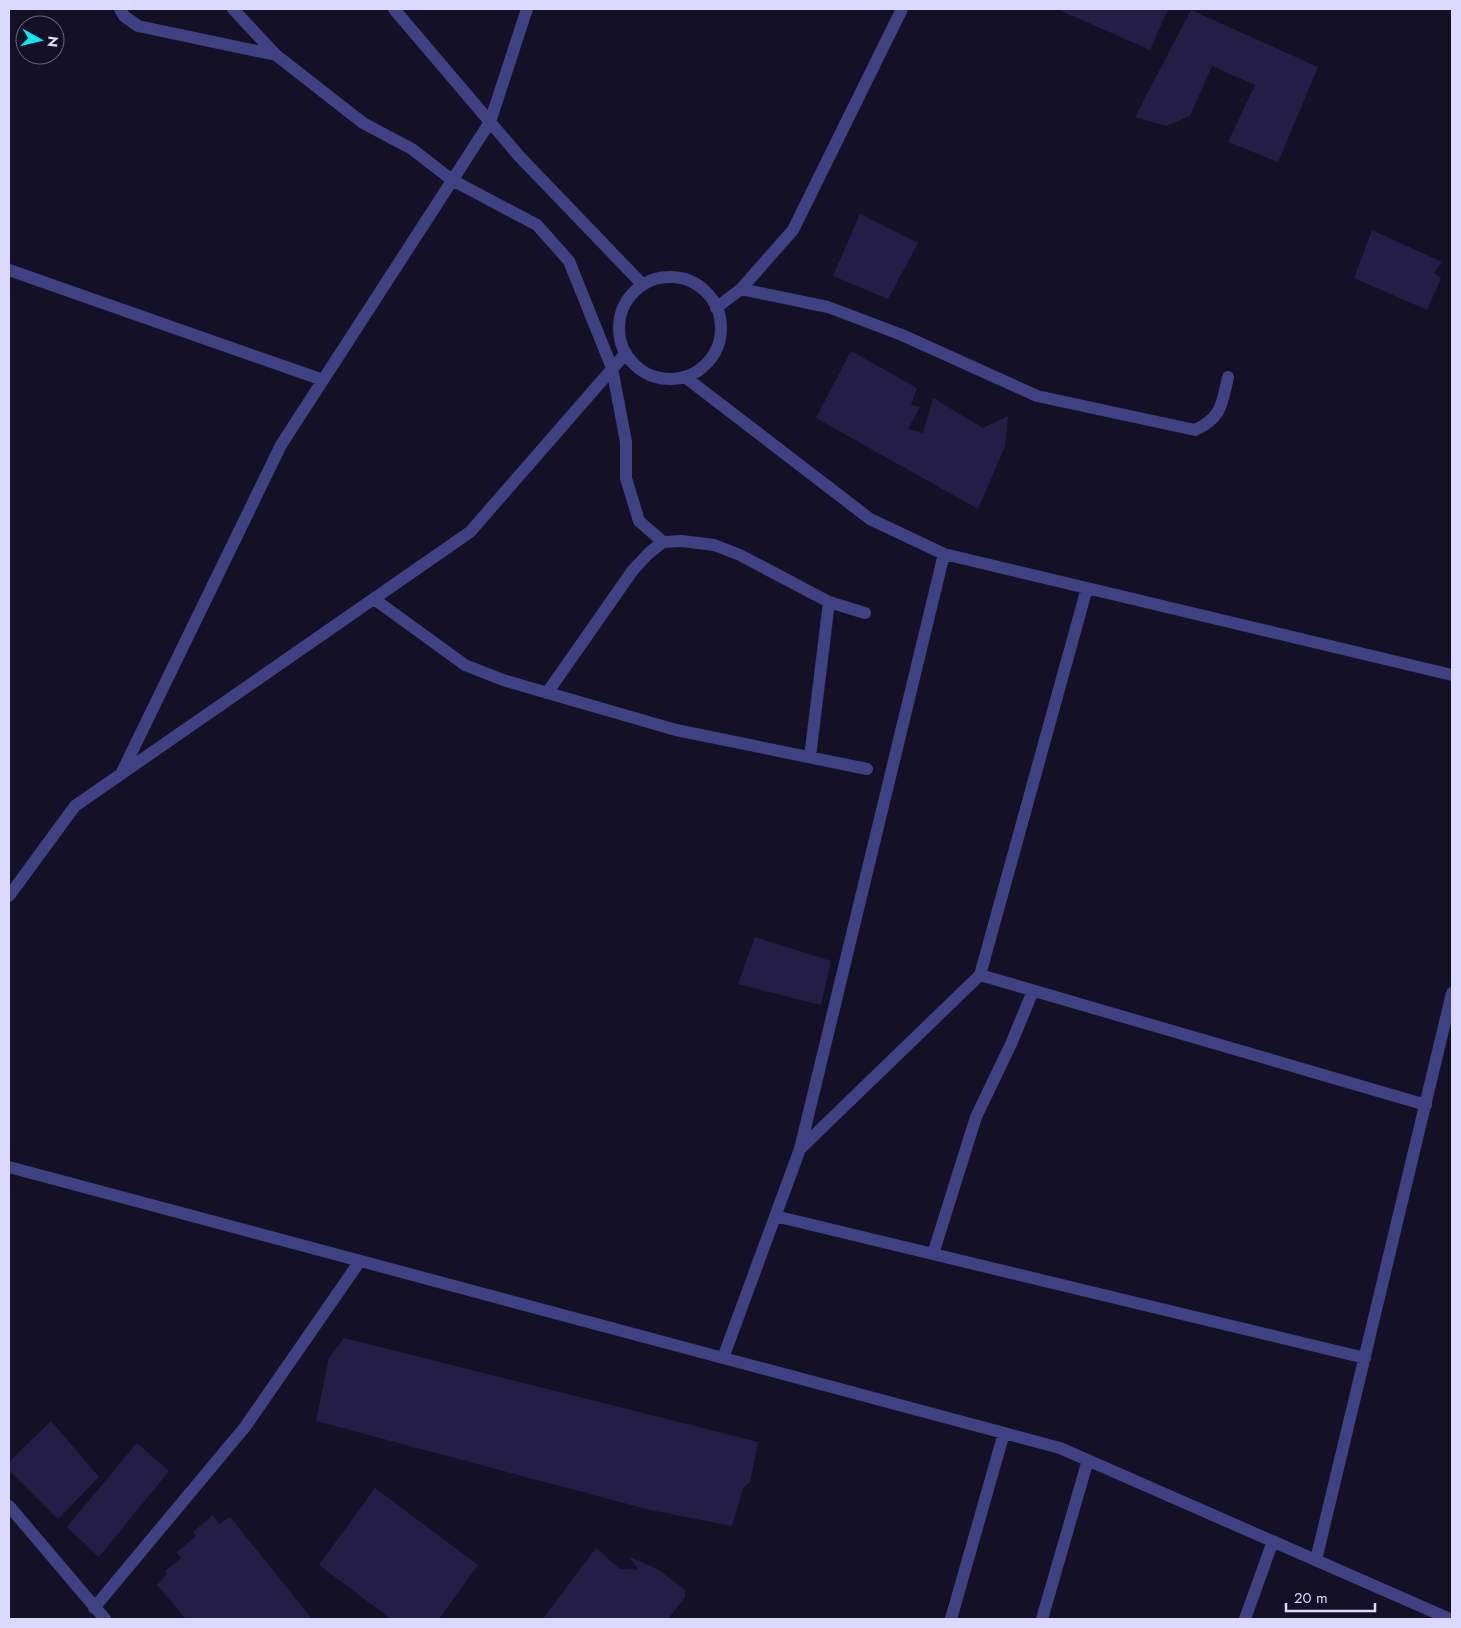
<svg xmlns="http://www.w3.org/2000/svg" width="1461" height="1628" viewBox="0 0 1461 1628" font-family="Jost,sans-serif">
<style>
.building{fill:#241e46}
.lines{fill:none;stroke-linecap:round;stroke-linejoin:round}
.minor{stroke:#3f4182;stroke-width:12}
</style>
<rect width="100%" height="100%" fill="#141126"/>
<path class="building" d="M1057 9H1168L1150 50Z
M1191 10 1318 67 1278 162 1228 142 1255 85 1212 66 1190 116 1166 126 1135 117Z
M860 214 918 243 888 299 833 276Z
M1372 230 1442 262 1434 273 1441 278 1427 310 1354 278Z
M851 351 917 388 911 405 920 407 908 429 923 433 933 398 983 428 1008 416 1005 446 978 509 816 418Z
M755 937 831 961 821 1005 738 984Z
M344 1338 758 1442 750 1482 743 1488 732 1526 650 1510 316 1421 329 1358Z
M51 1421 99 1477 58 1519 9 1470V1462Z
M137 1443 169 1471 99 1557 67 1527Z
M375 1488 478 1565 439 1619H391L319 1565Z
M213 1515 219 1524 230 1517 312 1619H186L157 1585 167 1574 165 1571 181 1558 177 1552 196 1536 193 1532Z
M596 1548 620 1569 639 1570 629 1557 656 1568 685 1590V1597L668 1619H543Z"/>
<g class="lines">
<path class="minor" d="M120 9 124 16 138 26 276 55
M233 9 276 55 363 123 412 149 452 180 537 225 569 261 612 368 626 442V478L639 521 663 542
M394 9 519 156 643 285
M9 270 323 380
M619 328a51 51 0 1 1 102 0a51 51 0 1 1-102 0Z
M741 289 828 307 902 335 1037 396 1195 430C1222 418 1222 403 1228 377
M716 308 741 289 793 230 902 9
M685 377 870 519 944 554 1452 675
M374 599 465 665 503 680 676 730 867 769
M547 693 633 570 649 553 663 542 682 541 714 545 740 555 829 602 865 613
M810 757 829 602
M121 774 281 445 490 122 527 9
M9 896 75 806 470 532 626 353
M980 975 1426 1105
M800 1149 980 975 1087 588
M9 1167 1060 1448 1450 1619
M775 1216 1365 1358
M933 1254 976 1117 1011 1044 1033 991
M723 1358 800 1149 944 554
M9 1506 105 1619
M1316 1560 1452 993
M94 1608 245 1427 360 1261
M951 1619 1004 1433
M1042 1619 1088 1460
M1245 1619 1273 1541"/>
</g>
<rect width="1461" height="1628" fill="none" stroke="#dbd9fd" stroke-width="20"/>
<g transform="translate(40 40) rotate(98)"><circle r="24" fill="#141126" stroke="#64617c"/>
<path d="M0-4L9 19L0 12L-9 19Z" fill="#12e7f0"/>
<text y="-8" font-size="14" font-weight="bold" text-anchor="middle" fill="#dbd9fd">N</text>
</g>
<path d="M1286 1603v8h89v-8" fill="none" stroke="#dbd9fd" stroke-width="2.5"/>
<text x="1294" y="1603" font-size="15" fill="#dbd9fd" stroke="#141126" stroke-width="4" paint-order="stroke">20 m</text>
</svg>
